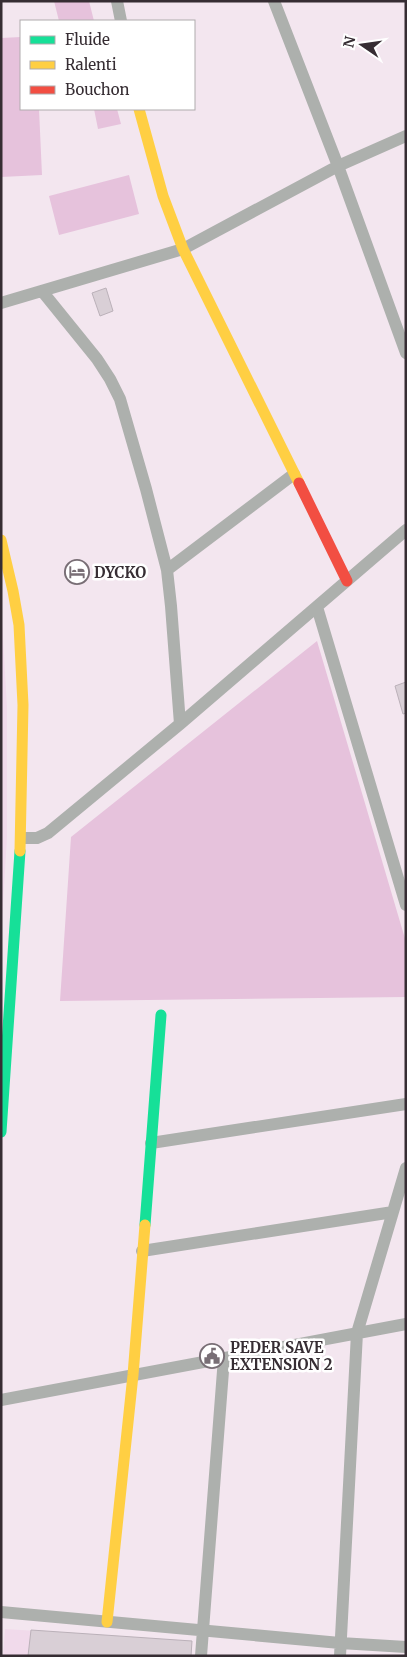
<svg xmlns="http://www.w3.org/2000/svg" width="407" height="1657" viewBox="0 0 407 1657" font-family="Merriweather,serif">
<style>
.built{fill:#f1daeb}
.green{fill:#e6c2dc}
.building{fill:#d9cfd6;stroke:#bbb1b9}
.lines{fill:none;stroke-linecap:round;stroke-linejoin:round}
.street{stroke:#adb0ad;stroke-width:12}
.fast{stroke:#16e098;stroke-width:11}
.slow{stroke:#ffcf43;stroke-width:11}
.jam{stroke:#f24e42;stroke-width:11}
.labels{text-anchor:middle;dominant-baseline:central;stroke-width:5;stroke-linejoin:round;paint-order:stroke}
.poi-label{font-size:15px;font-weight:bold;fill:#362d33;stroke:#fff;text-anchor:start}
</style>
<rect width="100%" height="100%" fill="#f3e6ef"/>
<path class="built" d="M1 603 7 707V838L1 937Z
M5 1629 192 1641 191 1656H3Z"/>
<path class="green" d="M54 1H89L94 21H59Z
M21 37V109H39L42 175 1 177V38Z
M94 109H117L121 124 98 129Z
M129 175 139 214 59 235 49 196Z
M317 641 406 942V997L60 1001 71 837Z"/>
<path class="building" d="M106 288 113 311 100 316 92 293Z
M406 682V713L403 714 395 686Z
M31 1630 192 1641 191 1656H28Z"/>
<g class="lines">
<path class="street" d="M117 1 121 21
M274 1 338 166 406 353
M42 291 97 359 110 379 120 399 146 489 167 570 171 606 180 724
M1 303 183 249 338 166 406 136
M167 570 294 474
M317 607 406 905
M21 838H37L48 833 180 724 406 530
M151 1143 406 1104
M142 1251 393 1212
M1 1400 406 1324
M1 1612 340 1643 406 1647
M201 1656 224 1358
M340 1656 357 1333 406 1168"/>
<path class="fast" d="M1 1132 20 851
M145 1225 161 1015"/>
<path class="slow" d="M139 109 163 196 183 249 299 483
M1 540 13 591 19 625 23 705 20 851
M107 1622 133 1375 145 1225"/>
<path class="jam" d="M299 483 347 581"/>
</g>
<defs>
<symbol id="hotel-ring" viewBox="-11 -11 22 22"><circle r="9.5" fill="#fff" stroke="#786e75" stroke-width="1.5"/><path d="M-6-4.5h1.5V1H6V5H4.5V3h-9V5H-6ZM-4 0a1.8 1.8 0 1 1 3.6 0ZM.5 0V-2.5h3Q6-2.5 6 0Z" fill="#786e75"/></symbol>
<symbol id="civic-ring" viewBox="-11 -11 22 22"><circle r="9.5" fill="#fff" stroke="#786e75" stroke-width="1.5"/><path d="M-.6-6.5H3V-4.5H.6V-3L4-1V1h2V6H-6V1h2V-1L-.6-3ZM-1.2 2.5V6h2.4V2.5Z" fill="#786e75"/></symbol>
</defs>
<g fill-rule="evenodd">
<use href="#hotel-ring" x="63" y="558" width="28" height="28"/>
<use href="#civic-ring" x="198" y="1342" width="28" height="28"/>
</g>
<g class="labels">
<g class="poi-label">
<text x="94" y="572">DYCKO</text>
<text x="230" y="1347">PEDER SAVE<tspan x="230" dy="17">EXTENSION 2</tspan></text>
</g>
</g>
<rect width="407" height="1657" fill="none" stroke="#362d33" stroke-width="5"/>
<rect x="20" y="20" width="175" height="90" fill="#ffffff" stroke="#afabad"/>
<rect x="30" y="36" width="25" height="8" fill="#16e098" stroke="#afabad"/>
<text x="65" y="45" font-size="15" fill="#362d33">Fluide</text>
<rect x="30" y="61" width="25" height="8" fill="#ffcf43" stroke="#afabad"/>
<text x="65" y="70" font-size="15" fill="#362d33">Ralenti</text>
<rect x="30" y="86" width="25" height="8" fill="#f24e42" stroke="#afabad"/>
<text x="65" y="95" font-size="15" fill="#362d33">Bouchon</text>
<g transform="translate(362 45) rotate(283)" stroke="#ffffff" stroke-width="4" paint-order="stroke">
<path d="M0-4L9 19L0 12L-9 19Z" fill="#362d33"/>
<text y="-8" font-size="14" font-weight="bold" text-anchor="middle" fill="#362d33">N</text>
</g>
</svg>
